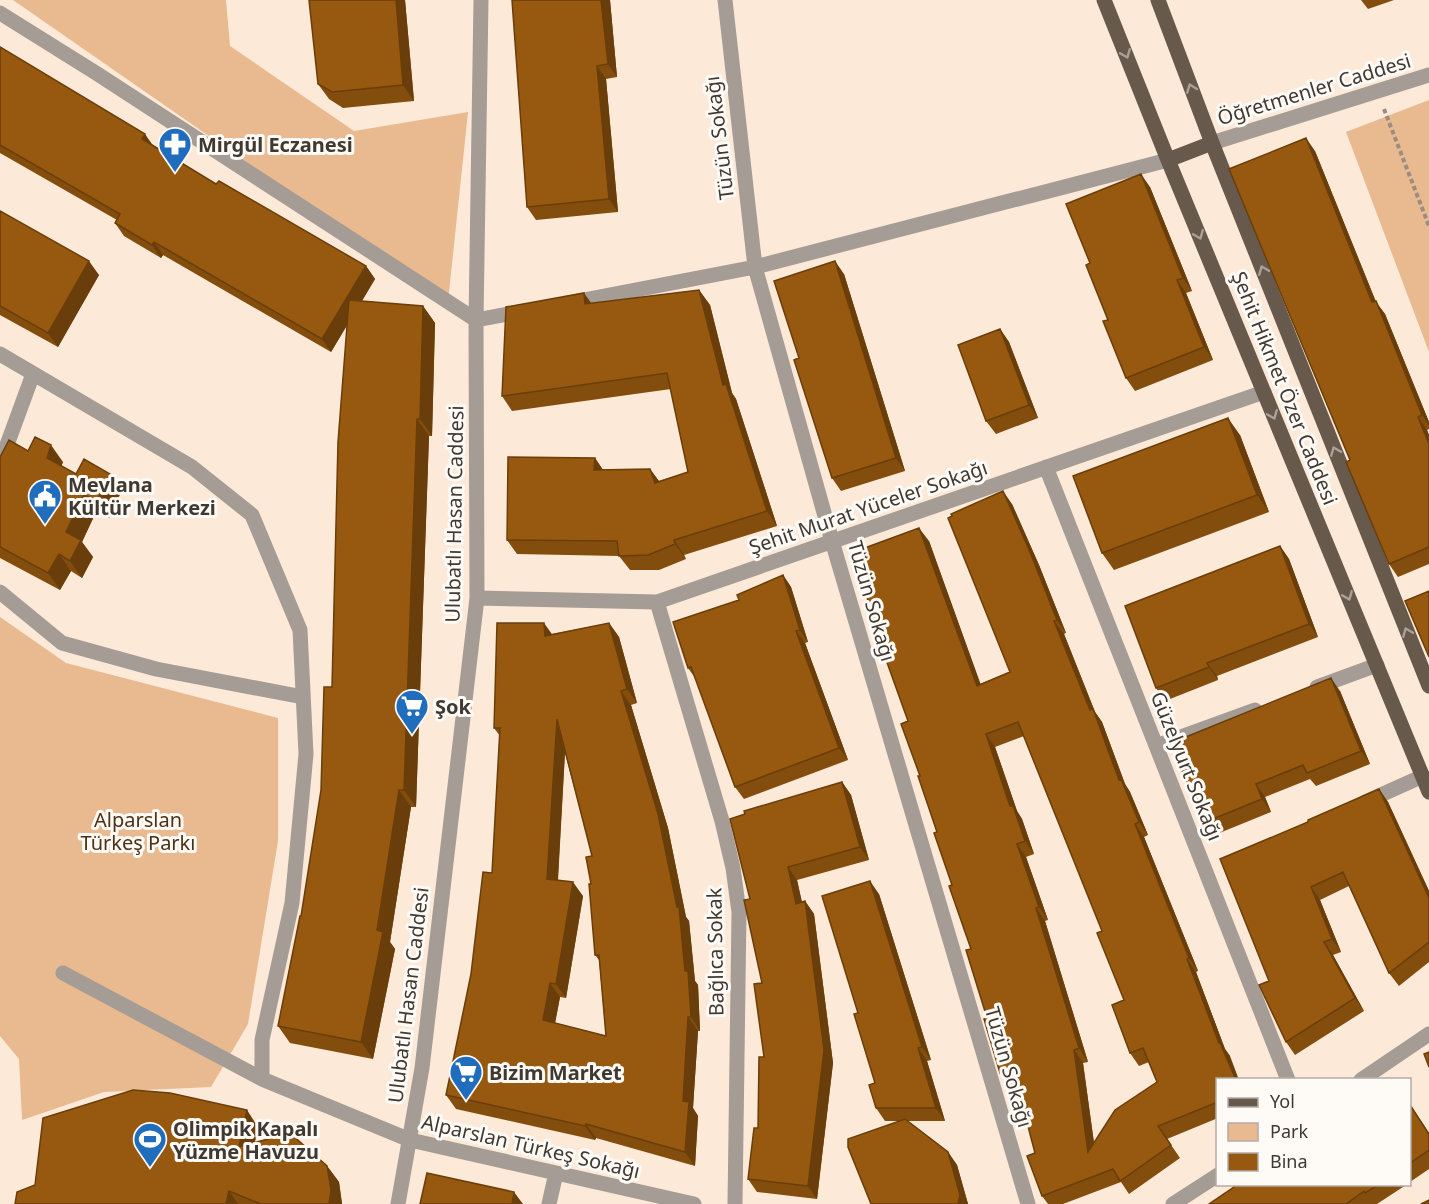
<svg xmlns="http://www.w3.org/2000/svg" width="1429" height="1204" viewBox="0 0 1429 1204" font-family="'Noto Sans',sans-serif">
<style>
.green{fill:#e9b98f}
.lines{fill:none;stroke-linecap:round;stroke-linejoin:round}
.path{stroke:#9b8d82;stroke-width:4;stroke-dasharray:4.5 3;stroke-linecap:butt}
.minor{stroke:#a49c95;stroke-width:15}
.major{stroke:#68594d;stroke-width:15}
.wall{fill:#824d0d;fill-rule:evenodd}
.shaded-wall{fill:#6a3e0a}
.building{fill:#97590f;stroke:#6a3e0a;stroke-width:1.5;fill-rule:evenodd}
.oneway{stroke:#aca199}
.labels{text-anchor:middle;dominant-baseline:central;stroke-width:6;stroke-linejoin:round;paint-order:stroke}
.street-label{font-size:20px;fill:#403832;stroke:#fefaf6}
.poi-label{font-size:20px;font-weight:bold;fill:#403832;stroke:#fefaf6;text-anchor:start}
.park-label{font-size:20px;fill:#4d3115;stroke:#fefaf6}
</style>
<rect width="100%" height="100%" fill="#fde9d8"/>
<path class="green" d="M13 0H226L230 46 354 131 468 112 448 302Z
M1429 100V352L1346 132Z
M0 617 66 663 278 718V841L248 1024 211 1087 104 1092 22 1120 19 1059 0 1036Z"/>
<g class="lines">
<path class="path" d="M1384 109 1429 226"/>
<path class="minor" d="M725 0 755 267 832 541 1028 1204
M0 13 96 73 476 320 524 311
M1212 143 1429 75
M568 303 755 267 1168 160
M0 354 192 467 252 515 300 630 306 754 292 903 262 1040V1079
M0 464 33 374
M1046 467 1288 1080
M0 592 62 643 156 669 303 697
M477 598 657 602 1264 392
M657 602 722 821 733 868 739 912 735 1204
M1317 687 1377 665
M1156 746 1255 710
M1365 802 1423 776
M63 973 262 1079 410 1140 694 1204
M1361 1080 1429 1034
M398 1204 422 1068 477 598 476 320 481 0
M549 1204 556 1173
M1173 1204 1218 1175"/>
<path class="major" d="M1104 0 1168 160 1429 792
M1158 0 1212 143 1429 686
M1168 160 1212 143"/>
</g>
<path class="wall" d="M309 0H405L414 101 343 108 329 99 318 84Z
M512 0H610L617 77 606 79 618 212 536 220 527 207Z
M1361 0H1394L1368 9Z
M0 47 153 145 216 184 366 266 375 279 362 301 423 306 435 323 432 436H429L416 807H411L390 942 395 949 373 1059 290 1043 278 1026 301 916 321 790 332 687 347 325 331 352 163 255 161 258 124 236 115 223 117 220 0 153Z
M1315 151 1376 302 1385 314 1429 422V429L1427 430 1429 435V564L1398 577 1389 564 1350 460Z
M1150 187 1192 291 1186 293 1213 360 1135 391 1126 378 1090 263Z
M0 211 99 275 58 347 0 315Z
M844 274 905 471 841 491 832 478 799 358Z
M699 290 710 305 732 393 736 399 777 526 684 555 686 559 659 570H630L619 556 517 554 507 540 595 458 603 470 650 469 659 481 688 472 671 389 512 411 502 396 592 303Z
M1000 329 1009 342 1038 418 996 434 986 421Z
M1240 435 1269 512 1114 570 1102 553Z
M28 451 63 462 61 466 76 474 122 490 109 518 96 512 82 542 93 557 82 578 71 571 60 590 0 558V457Z
M1012 504 1039 565 1066 633 1064 634 1095 712 1102 722 1125 784 1130 792 1148 835 1144 837 1198 971 1196 972 1225 1049 1230 1056 1218 1080V1118L1167 1139 1180 1158 1129 1194 1121 1182 1063 1204H1048L1042 1196 1035 1153 1017 1084 1009 1086 1000 1073 971 949 920 776 908 721 870 606 929 541 980 684 1010 672ZM1024 736 1102 931 1124 1000 1130 1053 1139 1066 1149 1062 1157 1082 1094 1143 1083 1063 1088 1062 1045 921 1048 920 1026 857 1034 854 1022 819 1017 811 995 747Z
M1280 546 1289 559 1318 637 1217 676 1218 680 1165 701 1156 688Z
M783 575 791 587 808 642 805 643 848 760 744 799 735 787 696 679 688 668 739 600Z
M609 623 619 637 637 703 631 705 668 828 686 917 689 921 695 981 698 985 700 1031H698L693 1108 698 1116 695 1166 596 1138 595 1140 456 1109 446 1095 492 873 500 736 494 728 552 634ZM565 753 592 856 591 884 595 955 599 960 606 1036 555 1023 560 997 566 998 583 896 558 881Z
M1340 691 1370 764 1316 786 1310 779 1265 797 1271 812 1212 836 1203 823Z
M842 782 851 795 869 860 797 880 802 902 805 901 814 914 833 1063 817 1199 757 1192 748 1179 758 1128 764 1057 762 983 750 899 745 814Z
M1379 789 1388 802 1429 891V962L1399 986 1389 973 1349 886 1320 900 1341 952 1333 955 1364 1011 1295 1055 1286 1042 1269 981 1308 822Z
M879 894 931 1060 927 1061 945 1121H908L948 1152 957 1165 968 1204H871L898 1121H885L876 1108 875 1083 858 1013Z
M1410 1104 1429 1133V1169L1410 1182Z
M258 1127 255 1142 327 1166 339 1182 342 1204H15L35 1185Z
M1237 1185H1406L1377 1204H1209Z"/>
<path class="shaded-wall" d="M396 0H405L414 101 403 85Z
M601 0H610L617 77 608 64Z
M597 66 606 79 618 212 609 199Z
M145 134 154 147 142 139Z
M1306 138 1315 151 1376 302 1385 314 1429 422V425L1422 415 1372 302Z
M1141 174 1150 187 1192 291 1183 278Z
M154 242 163 255 161 258 152 245Z
M89 261 99 275 58 347 48 333Z
M835 261 844 274 905 471 896 458Z
M366 266 375 279 331 352 322 339Z
M1177 280 1186 293 1213 360 1204 347Z
M699 290 710 305 732 393 736 399 777 526 767 511 723 385Z
M584 293 594 307 585 304Z
M423 306 435 323 432 436 420 419Z
M1000 329 1009 342 1038 418 1029 405Z
M1418 417 1427 430 1429 435V444Z
M1228 418 1240 435 1269 512 1257 495Z
M417 419 429 436 416 807 404 790Z
M51 445 63 462 58 474 47 458Z
M595 458 605 473 594 470Z
M650 469 661 484 655 483Z
M110 474 122 490 109 518 97 501Z
M1003 491 1012 504 1039 565 1066 633 1057 620Z
M84 495 96 512 82 542 93 557 82 578 70 561 66 532Z
M919 528 929 541 986 699 977 686Z
M674 540 684 555 686 559 675 544Z
M1280 546 1289 559 1318 637 1309 624Z
M59 554 71 571 60 590 48 573Z
M783 575 791 587 808 642 800 630Z
M1054 621 1064 634 1095 712 1102 722 1125 784 1130 792 1148 835 1139 822 1119 780Z
M544 623 554 637 545 636Z
M609 623 619 637 637 703 627 689Z
M796 631 805 643 848 760 839 748Z
M1207 663 1217 676 1218 680 1209 667Z
M1331 678 1340 691 1370 764 1361 751Z
M621 691 631 705 668 828 686 917 689 921 695 981 698 985 700 1031 691 1017 677 907Z
M557 719 566 733 557 893 547 879Z
M986 734 995 747 1017 811 1022 819 1034 854 1025 841 1010 806Z
M842 782 851 795 869 860 860 847Z
M1256 784 1265 797 1271 812 1262 799Z
M1379 789 1388 802 1429 891V898Z
M399 790 411 807 390 942 395 949 373 1059 361 1042Z
M1135 824 1144 837 1198 971 1189 958Z
M1017 844 1026 857 1048 920 1039 907Z
M788 867 797 880 805 917 796 904Z
M870 881 879 894 931 1060 922 1047Z
M573 882 583 896 566 998 556 984Z
M1311 887 1320 900 1341 952 1332 939Z
M805 901 814 914 833 1063 817 1199 808 1186Z
M1036 908 1045 921 1088 1062 1079 1048Z
M1324 942 1333 955 1364 1011 1355 998Z
M1187 959 1196 972 1225 1049 1230 1056 1239 1080H1236L1219 1043Z
M550 983 560 997 553 1034 543 1020Z
M688 1017 698 1031 693 1108 698 1116 695 1166 685 1152 683 1101Z
M918 1048 927 1061 945 1121 936 1108Z
M1074 1050 1083 1063 1097 1165 1088 1152Z
M247 1110 258 1127 250 1163 239 1147Z
M586 1124 596 1138 595 1140 585 1126Z
M948 1152 957 1165 968 1204H958Z
M327 1166 339 1182 342 1204H329Z
M229 1191 238 1204H226Z
M514 1192 523 1204H512Z"/>
<path class="building" d="M309 0H396L403 85 332 92 318 84Z
M512 0H601L608 64 597 66 609 199 527 207Z
M0 47 145 134 142 139 216 184 219 181 366 266 322 339 154 242 152 245 115 223 120 214 0 145Z
M1306 138 1372 302 1376 301 1422 415 1418 417 1429 444V547L1389 564 1346 462 1350 460 1229 169Z
M1141 174 1183 278 1177 280 1204 347 1126 378 1103 321 1108 320 1086 265 1090 263 1066 204Z
M0 211 89 261 48 333 0 306Z
M835 261 896 458 832 478 794 360 799 358 774 281Z
M699 290 723 385 726 384 767 511 674 540 675 544 648 555 619 556 617 541 507 540 508 457 595 458 594 470 650 469 655 483 688 472 667 373 502 396 506 307 584 293 585 304Z
M349 300 423 306 420 419H417L404 790H399L377 930 383 932 361 1042 278 1026 300 916H301L321 790 324 687H332L338 442Z
M1000 329 1029 405 986 421 958 345Z
M1228 418 1257 495 1102 553 1073 476Z
M35 437 51 445 47 458 76 474 84 459 110 474 97 501 84 495 66 532 81 540 70 561 59 554 48 573 0 547V457L9 440 28 451Z
M1003 491 1030 552 1057 620 1054 621 1090 710 1093 709 1119 780 1121 779 1139 822 1135 824 1189 958 1187 959 1219 1043H1220L1236 1080H1218V1102L1158 1126 1171 1145 1120 1181 1113 1169 1042 1196 1027 1156 1035 1153 1013 1069 1000 1073 984 1019 987 1018 966 950 971 949 949 886 952 885 934 833 937 832 918 776H920L901 724 908 721 880 643 868 606H870L851 553 919 528 977 686 1010 672 948 518 952 516 951 514ZM1018 722 1102 931 1097 933 1124 1000 1112 1005 1130 1053 1143 1048 1157 1082 1115 1110 1088 1152 1074 1050 1079 1048 1036 908 1039 907 1017 844 1025 841 1013 806H1010L986 734Z
M1280 546 1309 624 1207 663 1209 667 1156 688 1125 606Z
M783 575 800 630 796 631 839 748 735 787 691 667 688 668 673 622 739 600 737 595Z
M1429 591V657L1405 601Z
M497 623H544L545 636 609 623 627 689 621 691 658 814 677 907H679L685 971H688L691 1017H688L683 1101 689 1102 685 1152 586 1124 585 1126 446 1095 471 974 483 872 492 873 500 728H494ZM557 719 592 856 586 857 591 884H589L595 955H599L606 1036 543 1020 550 983 556 984 573 882 547 879Z
M1331 678 1361 751 1307 773 1303 765 1256 784 1262 799 1203 823 1171 743Z
M842 782 860 847 788 867 796 904 805 901 824 1050 808 1186 748 1179 754 1128H758L759 1057H764L754 984 762 983 744 900 750 899 730 819 745 814 744 811Z
M1379 789 1429 898V942L1389 973 1343 872 1311 887 1332 939 1324 942 1355 998 1286 1042 1259 985 1269 981 1220 859 1308 822V820Z
M870 881 922 1047 918 1048 936 1108H876L869 1085 875 1083 854 1014 858 1013 822 896Z
M1429 1052V1067L1424 1054Z
M133 1090 170 1093 247 1110 239 1147 290 1133 327 1166 331 1190 329 1204H261L229 1191 226 1204H15L17 1192 35 1185 43 1118Z
M1410 1105 1429 1134V1150L1410 1163Z
M905 1119 948 1152 960 1195 958 1204H871L848 1147V1139Z
M427 1173 514 1192 512 1204H420Z
M1237 1185H1378L1365 1193 1364 1191 1346 1204H1209Z
M1429 1200V1204H1421Z"/>
<defs><path id="oneway-chevron" d="M-2-3.5L2.5 0L-2 3.5" fill="none" stroke-width="1.6" stroke-linecap="round" stroke-linejoin="round" transform="scale(1.5)"/></defs>
<g class="oneway">
<use href="#oneway-chevron" transform="translate(1126 54) rotate(68)"/>
<use href="#oneway-chevron" transform="translate(1191 88) rotate(-111)"/>
<use href="#oneway-chevron" transform="translate(1199 235) rotate(68)"/>
<use href="#oneway-chevron" transform="translate(1263 270) rotate(-112)"/>
<use href="#oneway-chevron" transform="translate(1273 415) rotate(68)"/>
<use href="#oneway-chevron" transform="translate(1335 451) rotate(-112)"/>
<use href="#oneway-chevron" transform="translate(1348 596) rotate(68)"/>
<use href="#oneway-chevron" transform="translate(1407 632) rotate(-112)"/>
</g>
<defs>
<symbol id="pharmacy-pin" viewBox="-11 -11 22 30"><path d="M0 17L-7.5 6A9.5 9.5 0 1 1 7.5 6Z" fill="#206dbd" stroke="#fefaf6"/><path d="M-2-6h4v4h4v4h-4v4h-4v-4h-4v-4h4Z" fill="#fff"/></symbol>
<symbol id="civic-pin" viewBox="-11 -11 22 30"><path d="M0 17L-7.5 6A9.5 9.5 0 1 1 7.5 6Z" fill="#206dbd" stroke="#fefaf6"/><path d="M-.6-6.5H3V-4.5H.6V-3L4-1V1h2V6H-6V1h2V-1L-.6-3ZM-1.2 2.5V6h2.4V2.5Z" fill="#fff"/></symbol>
<symbol id="supermarket-pin" viewBox="-11 -11 22 30"><path d="M0 17L-7.5 6A9.5 9.5 0 1 1 7.5 6Z" fill="#206dbd" stroke="#fefaf6"/><path d="M-6-5.5h2.5l.6 2H6L4.5 2H-2.5L-4.4-4H-6ZM-1.5 3.2a1.3 1.3 0 1 0 .1 0ZM3 3.2a1.3 1.3 0 1 0 .1 0Z" fill="#fff"/></symbol>
<symbol id="stadium-pin" viewBox="-11 -11 22 30"><path d="M0 17L-7.5 6A9.5 9.5 0 1 1 7.5 6Z" fill="#206dbd" stroke="#fefaf6"/><path d="M0-5a6.5 5 0 1 0 0 10a6.5 5 0 1 0 0-10ZM-3.5-1.8h7v3.6h-7Z" fill="#fff"/></symbol>
</defs>
<g fill-rule="evenodd">
<use href="#pharmacy-pin" x="156" y="125" width="38" height="52"/>
<use href="#civic-pin" x="26" y="477" width="38" height="52"/>
<use href="#supermarket-pin" x="393" y="687" width="38" height="52"/>
<use href="#supermarket-pin" x="447" y="1053" width="38" height="52"/>
<use href="#stadium-pin" x="131" y="1120" width="38" height="52"/>
</g>
<g class="labels">
<g class="street-label">
<text transform="translate(1314 89) rotate(-17)">Öğretmenler Caddesi</text>
<text transform="translate(719 138) rotate(-97)">Tüzün Sokağı</text>
<text transform="translate(1285 388) rotate(68)">Şehit Hikmet Özer Caddesi</text>
<text transform="translate(868 507) rotate(-19)">Şehit Murat Yüceler Sokağı</text>
<text transform="translate(454 514) rotate(-89)">Ulubatlı Hasan Caddesi</text>
<text transform="translate(872 601) rotate(74)">Tüzün Sokağı</text>
<text transform="translate(1187 766) rotate(68)">Güzelyurt Sokağı</text>
<text transform="translate(715 952) rotate(-91)">Bağlıca Sokak</text>
<text transform="translate(408 995) rotate(-83)">Ulubatlı Hasan Caddesi</text>
<text transform="translate(1009 1067) rotate(74)">Tüzün Sokağı</text>
<text transform="translate(531 1146) rotate(13)">Alparslan Türkeş Sokağı</text>
</g>
<g class="poi-label">
<text x="198" y="144">Mirgül Eczanesi</text>
<text x="68" y="484">Mevlana<tspan x="68" dy="23">Kültür Merkezi</tspan></text>
<text x="435" y="706">Şok</text>
<text x="489" y="1072">Bizim Market</text>
<text x="173" y="1128">Olimpik Kapalı<tspan x="173" dy="23">Yüzme Havuzu</tspan></text>
</g>
<g class="park-label">
<text x="138" y="819">Alparslan<tspan x="138" dy="23">Türkeş Parkı</tspan></text>
</g>
</g>
<rect x="1216" y="1078" width="195" height="108" fill="#fefaf6" stroke="#b2aca8" stroke-width="1.5"/>
<rect x="1228" y="1098" width="30" height="9" fill="#68594d" stroke="#b2aca8" stroke-width="1.5"/>
<text x="1270" y="1108" font-size="18" fill="#403832">Yol</text>
<rect x="1228" y="1123" width="30" height="18" fill="#e9b98f" stroke="#b2aca8" stroke-width="1.5"/>
<text x="1270" y="1138" font-size="18" fill="#403832">Park</text>
<rect x="1228" y="1153" width="30" height="18" fill="#97590f" stroke="#b2aca8" stroke-width="1.5"/>
<text x="1270" y="1168" font-size="18" fill="#403832">Bina</text>
</svg>
